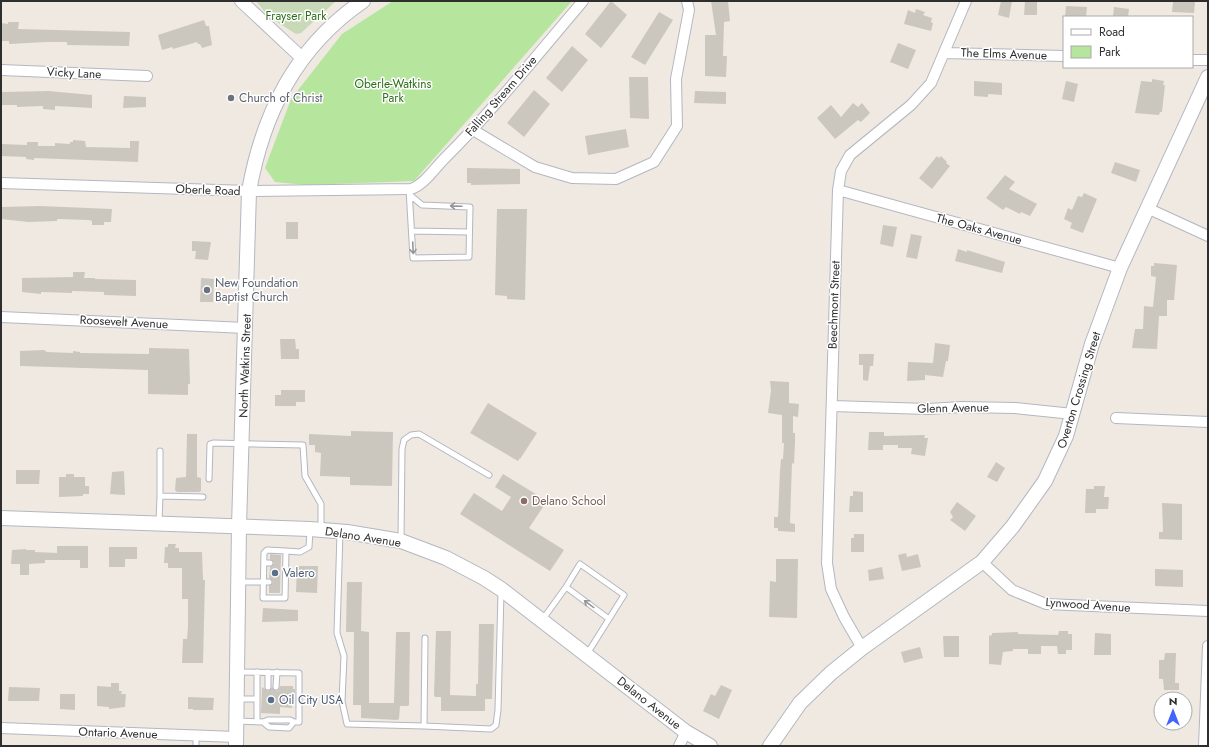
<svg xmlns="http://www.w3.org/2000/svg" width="1209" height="747" viewBox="0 0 1209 747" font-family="Jost,sans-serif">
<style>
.green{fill:#b6e59e}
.cemetery{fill:#c8d9b8}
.building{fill:#cbc7bf}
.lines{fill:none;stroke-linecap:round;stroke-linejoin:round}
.service-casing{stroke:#b4b7c1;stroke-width:7}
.minor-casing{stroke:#b4b7c1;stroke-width:12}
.tertiary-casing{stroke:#b4b7c1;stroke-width:14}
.secondary-casing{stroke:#b4b7c1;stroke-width:16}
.service{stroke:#fff;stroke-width:5}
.minor{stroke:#fff;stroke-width:10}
.tertiary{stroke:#fff;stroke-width:12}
.secondary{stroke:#fff;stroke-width:14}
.oneway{stroke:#969696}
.worship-dot{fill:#6b7280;stroke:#fff;stroke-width:1.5}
.education-dot{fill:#8d6e63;stroke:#fff;stroke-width:1.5}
.service-dot{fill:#5c6f8a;stroke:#fff;stroke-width:1.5}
.labels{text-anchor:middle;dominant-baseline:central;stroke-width:3;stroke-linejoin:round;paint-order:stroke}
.park-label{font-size:12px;fill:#2c6e1b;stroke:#fff}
.street-label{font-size:12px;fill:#2e2e2e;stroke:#fff}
.worship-label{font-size:12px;fill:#5b616d;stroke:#fff;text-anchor:start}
.education-label{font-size:12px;fill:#785e54;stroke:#fff;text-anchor:start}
.service-label{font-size:12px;fill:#4e5e75;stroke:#fff;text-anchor:start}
</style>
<rect width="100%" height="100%" fill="#efe9e1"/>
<path class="green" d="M393 1H572L414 181 306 185 275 182 265 168 291 99 342 34Z"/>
<path class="cemetery" d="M256 1H336L301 33 296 34 269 17Z"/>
<path class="building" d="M611 1 627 15 601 48 585 34Z
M711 1H728L730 21 724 22 723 56H727L726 77 705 76V35H716Z
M1001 1H1012L1009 18 998 15Z
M1025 1H1037V15H1024Z
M1173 1 1195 2 1194 13 1172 12Z
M1066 6 1087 7 1086 17H1065Z
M1114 7 1129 9 1128 17H1113Z
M916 9 925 12 923 15 932 18 931 22 933 23 931 31 904 24 908 10 915 13Z
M659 12 673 20 645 65 631 57Z
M204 20 206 26H209L212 45 202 48 200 44H198L197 42 173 49 172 47 162 50 158 35Z
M8 22H19L18 29 130 32 129 46 67 45V42H46L9 44V41H1V23L8 24Z
M898 43 916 50 908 69 890 62Z
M572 46 588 60 562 92 546 78Z
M629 77H648L649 119 630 118Z
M1152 79 1164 81 1163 85H1165L1162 112H1160L1159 115 1135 113 1141 81 1152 82Z
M974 81 1002 83V95L988 94V97L974 96Z
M1066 81 1078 84 1074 102 1062 99Z
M534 90 550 104 524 137 507 123Z
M48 91 92 95V108L55 106V110L43 109V106L17 107V105H1V92Z
M695 91 726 92V104L694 103Z
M124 96 146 97V107L123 108Z
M853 103 858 107 862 103 870 113 861 122 858 120 835 139 817 118 831 105 841 117Z
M626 129 629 147 588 155 585 136Z
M73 140 85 141 86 147 130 148V141H139L138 162 34 158V160L26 159V157L1 156V144L27 145V142H38V146H55V143L70 144V142H73Z
M937 156 939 158 941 156 947 162 946 163 950 166 932 189 919 178Z
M1115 162 1140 170 1136 182 1111 173Z
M467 168 520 169V184L471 185V183H467Z
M1005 175 1015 182 1009 189 1037 204 1030 216 1021 212 1020 214 1006 207 1003 210 986 198Z
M1084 193 1097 199 1083 233 1070 228 1072 223 1064 219 1068 208 1072 210 1078 196 1082 197Z
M40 206 112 209 111 222H104V225H92V221L89 220 57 219V221L28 222 1 219V207Z
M497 209H527L525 300 507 299V296L495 295Z
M286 222H298V239H286Z
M883 225 897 227 893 247 880 244Z
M911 234 922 236 917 259 906 257Z
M192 241 211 242 208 260 195 259 196 251H192Z
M958 249 967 252V250L1005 262 1002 273 955 261Z
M1154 263 1177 265 1174 300H1167V316H1159L1157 349 1132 348 1135 329H1143L1144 306 1153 307 1156 277 1151 276V266H1154Z
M73 272H85L84 278H95V279L136 280V296L104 295V292L72 291V293L41 292V294L22 292V278L73 277Z
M201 278 214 279 213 302H200Z
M280 339H295L296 349H299V359H281Z
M935 343 950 345 948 361H946L943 377 925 375V380L907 381 908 362 933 363Z
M149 348 189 349 190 384H188V395L148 394V370L20 366V351L44 350 47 352 73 353V351L80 352V353L149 354Z
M859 354H874L873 366H870L868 381 863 380V365H859Z
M770 381 789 382V403L799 404 798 417 793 416V433H795V443L794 464 792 463 790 523 795 524V532L778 531V528H774V517H778L780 471 781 459H783L784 443H782V415L768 413 771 390Z
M281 390H305V402H296V406H275V395H281Z
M488 403 537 433 520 459V458L518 461 470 433Z
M351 431 393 432 392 486 350 485V477L320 476 321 453 315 452V445H309V434L351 436Z
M869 432H884V436L925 435 924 438H928L925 456 911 454 912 448H898V445H883V450H868Z
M187 434H197V477L201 478V491L199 492H177L175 490 176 478 186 477Z
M996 462 1005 468 997 482 987 477Z
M16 470H40L39 484H16Z
M124 471 125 495 110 494 112 472Z
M66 474H74V477H85V486H89V494H83V496L59 497V477H66Z
M503 474 547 501 529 528 564 550 550 571 460 514 474 493 502 511 511 497 495 487Z
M1094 486H1105L1104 497H1109L1108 509H1096V513H1085L1086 489H1094Z
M853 491 863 492V512H849L850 496H853Z
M957 502 976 516 965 531 950 520 953 517 950 512Z
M1162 503 1182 504V540L1159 539V532H1163Z
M854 534H864V552H851V538H854Z
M168 544H176L175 548H179V552H202L203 580H205L203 663H182L183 639H187L188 626V599H182V568H168V563H164L165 547H168Z
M57 546H88V568H80V560H45V563L29 564V575H20V564H11L12 550 26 549V550H35V552L57 553Z
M109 547H137V559H125V567H109Z
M906 553 907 557 918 554 921 567 902 571 898 555Z
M270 554 281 555 280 593H269V586L273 582 269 578 270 567 274 563 270 559Z
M776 559H798L797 618 769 617 770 581 776 582Z
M297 566H318L317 593 296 592Z
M882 567 884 579 869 581 868 570Z
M1155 569 1183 570V587L1155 586Z
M347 582H362L361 631 369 632V703H394L396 632H410L409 705 408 706H400L399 719 397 720 361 718V705H353L354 632H346V629Z
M263 608 298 610V621L262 622Z
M479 624H494L492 699H485V711H441V697H435L434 695 436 631H451L450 695 476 696V684H478Z
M1059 631H1068V634H1072V650H1066V654H1058L1057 646H1041V654H1028V649H1013V651L1003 652 1001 665 989 664V636L992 635V633L1018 632V634L1058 635Z
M1095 633 1111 634V655H1094Z
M943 636H959V657H944Z
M920 647 923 658 904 663 901 652Z
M1165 653H1176L1175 683H1179V690H1164L1163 679H1159V660H1164Z
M111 683H119V691H122L121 694H126L125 707 109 709V707L97 706V686L111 687Z
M721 685 732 690 719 719 703 711 711 694 715 696Z
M280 686H293V689H295V705H292V708L280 707V714L261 713 262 687 268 691 272 687 276 691 279 690Z
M9 687 40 688 39 701H8Z
M60 694H75V710L60 709Z
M188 697 214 698 213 710H193V709H188Z"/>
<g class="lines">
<defs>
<path id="service" d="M409 189 413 258 469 257 470 207 422 205 410 195
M412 231 469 232
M209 479 210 444 213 443 303 445 305 476 321 504V529
M160 496V451
M159 522 160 496 203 497
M340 532 337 633 344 656 342 701 347 724 424 726
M401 540 402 449 404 440 411 435 419 434 489 475
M286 551 267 550 264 553 263 598H285L286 551 300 552 309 547 310 530
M264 563H270
M239 582H269
M566 587 580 564 624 595 609 619
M543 619 566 587 609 619 587 654
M425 638 424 726 491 729 496 725 498 710 501 592
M268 687V672
M276 687 277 672
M237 699H257
M237 721 263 722 268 720H290L294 722H299V673L238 672
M257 721V672
M263 722 269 727 289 728 294 722
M196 736V746"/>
<path id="minor" d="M944 53 1064 56
M1192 60H1208
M1 70 147 76
M473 130 535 167 572 178 616 179 654 162 677 126 676 79 689 10 687 1
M1 183 249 191 411 189C424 185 435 168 444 159 494 109 538 54 583 1
M838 190 1120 268
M1147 208 1208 236
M1 317 246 328
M832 406 928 409 962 407 1015 408 1073 414
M1116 418 1208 422
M982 562 1012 590 1046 604 1208 611
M862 648 844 617 831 589 827 563 838 190 841 171 850 155 911 105 931 83 966 1
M1 728 236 737
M679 746 686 732
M1204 746 1208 646"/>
<path id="tertiary" d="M241 1 302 58"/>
<path id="secondary" d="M1 518 310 529 347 532 401 541 446 558 484 578 501 589 686 732 710 746
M236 746 239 526 249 191C263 113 296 47 363 1
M770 746 800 703 831 673 862 648 982 562 1013 526 1045 481 1066 436 1092 344 1120 268 1208 77"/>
</defs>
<use href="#service" class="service-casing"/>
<use href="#minor" class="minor-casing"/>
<use href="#tertiary" class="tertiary-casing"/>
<use href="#secondary" class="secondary-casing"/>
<use href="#service" class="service"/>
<use href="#minor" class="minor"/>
<use href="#tertiary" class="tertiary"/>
<use href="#secondary" class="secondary"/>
</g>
<defs><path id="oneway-shaft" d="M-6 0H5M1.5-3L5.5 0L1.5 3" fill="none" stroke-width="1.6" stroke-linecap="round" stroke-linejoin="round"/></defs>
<g class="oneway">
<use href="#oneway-shaft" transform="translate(456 206) rotate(-178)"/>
<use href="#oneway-shaft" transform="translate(413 248) rotate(87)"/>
<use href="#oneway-shaft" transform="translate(589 604) rotate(-144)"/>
</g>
<g class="worship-dot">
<circle cx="231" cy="98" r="4"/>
<circle cx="207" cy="290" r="4"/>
</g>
<circle class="education-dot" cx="524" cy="501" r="4"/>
<g class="service-dot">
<circle cx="275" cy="573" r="4"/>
<circle cx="271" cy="700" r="4"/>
</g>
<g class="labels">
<g class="park-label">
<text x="296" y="16">Frayser Park</text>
<text x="393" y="84">Oberle-Watkins<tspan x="393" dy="14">Park</tspan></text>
</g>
<g class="street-label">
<text transform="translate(1004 54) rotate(2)">The Elms Avenue</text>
<text transform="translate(74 73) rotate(3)">Vicky Lane</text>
<text transform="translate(501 96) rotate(-49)">Falling Stream Drive</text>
<text transform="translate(208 190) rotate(2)">Oberle Road</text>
<text transform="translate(979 229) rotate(15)">The Oaks Avenue</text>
<text transform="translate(834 305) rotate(-88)">Beechmont Street</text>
<text transform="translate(124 322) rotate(3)">Roosevelt Avenue</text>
<text transform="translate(245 366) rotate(-88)">North Watkins Street</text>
<text transform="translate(1079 390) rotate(-73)">Overton Crossing Street</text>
<text transform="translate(953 408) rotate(-1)">Glenn Avenue</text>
<text transform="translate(363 537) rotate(9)">Delano Avenue</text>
<text transform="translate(1088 605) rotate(4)">Lynwood Avenue</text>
<text transform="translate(649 703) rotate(38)">Delano Avenue</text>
<text transform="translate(118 733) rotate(2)">Ontario Avenue</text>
</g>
<g class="worship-label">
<text x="239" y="98">Church of Christ</text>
<text x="215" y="283">New Foundation<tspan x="215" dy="14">Baptist Church</tspan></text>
</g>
<g class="education-label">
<text x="532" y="501">Delano School</text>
</g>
<g class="service-label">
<text x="283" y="573">Valero</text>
<text x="279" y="700">Oil City USA</text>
</g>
</g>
<rect width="1209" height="747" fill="none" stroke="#2e2e2e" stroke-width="4"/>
<rect x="1063" y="16" width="130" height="52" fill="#ffffff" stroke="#ababab"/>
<rect x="1071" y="29" width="20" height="6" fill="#ffffff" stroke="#ababab"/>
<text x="1099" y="36" font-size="12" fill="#2e2e2e">Road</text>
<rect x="1071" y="46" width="20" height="12" fill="#b6e59e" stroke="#ababab"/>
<text x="1099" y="56" font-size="12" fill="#2e2e2e">Park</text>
<g transform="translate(1173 711)"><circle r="19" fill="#ffffff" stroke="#ababab"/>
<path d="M0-3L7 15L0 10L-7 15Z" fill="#4264fb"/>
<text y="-6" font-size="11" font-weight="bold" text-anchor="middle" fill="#2e2e2e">N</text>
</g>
</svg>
